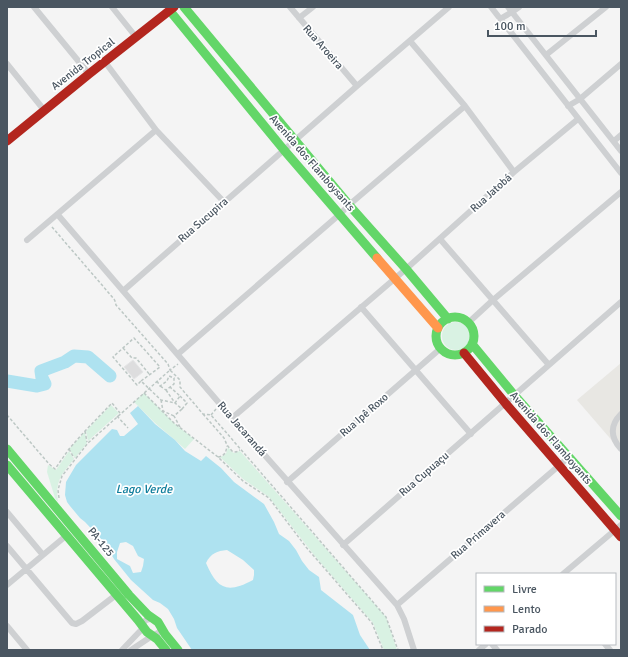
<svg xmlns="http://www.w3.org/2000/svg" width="628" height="657" viewBox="0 0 628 657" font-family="Signika,sans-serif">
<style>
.commercial{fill:#e8e7e3}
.green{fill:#d9f2e3}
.water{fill:#aee2f0;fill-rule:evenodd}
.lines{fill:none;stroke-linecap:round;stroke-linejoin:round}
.river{stroke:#aee2f0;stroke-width:13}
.building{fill:#ddddde;stroke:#e5e6e7}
.path{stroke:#bcc7c4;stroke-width:1.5;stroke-dasharray:3 2;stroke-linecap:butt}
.street{stroke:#ced0d2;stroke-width:6}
.fast{stroke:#63d668;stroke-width:9}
.slow{stroke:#ff974d;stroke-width:9}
.jam{stroke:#b3261e;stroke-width:9}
.labels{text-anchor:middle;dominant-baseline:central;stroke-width:3.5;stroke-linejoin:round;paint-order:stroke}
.street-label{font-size:11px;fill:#4a5661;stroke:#fff}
.water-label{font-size:12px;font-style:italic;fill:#0c7c9b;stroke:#fff}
</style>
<rect width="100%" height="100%" fill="#f4f4f4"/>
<path class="commercial" d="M621 363V451L577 400Z"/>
<path class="green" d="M442 336a14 14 0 1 1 28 0a14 14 0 1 1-28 0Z
M144 393 174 423 194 439 185 449 175 440 155 423 134 402Z
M111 405 119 413 88 441 86 431Z
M85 432 87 443 75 458 69 449Z
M228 447 231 451 234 453 240 451 386 617 397 650H384L373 623 314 555 269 497 243 479 220 457C225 456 227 453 228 447Z
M69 451 74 459C61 475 55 481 58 502L55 498 47 472 48 465 56 470Z"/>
<path class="water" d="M138 406 155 424 175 440 185 451 201 461 206 456 221 468 234 482 264 504 274 522 279 534 289 541 296 550 302 561 309 570 319 577 321 590 353 615 360 635 370 650H192L177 628 174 619 168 609 160 603 153 600 131 580 114 559 104 542 85 522 80 518 70 506 67 502 65 495 66 482 76 465 112 429 117 430 120 436H124L138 424 130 413ZM126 542 133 546 138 556 144 559 143 566 141 572 133 573 130 566 117 559V552L120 543ZM227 550 243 560 254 570V575L253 580C227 594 217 589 206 563 211 553 217 551 227 550Z"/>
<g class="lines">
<path class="river" d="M7 381 37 386 45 384 42 378 41 371 65 362 74 356 88 357 110 376"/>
</g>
<path class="building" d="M133 360 143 372 134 379 124 367Z"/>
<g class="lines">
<path class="path" d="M52 227 114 299 115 301 116 305 168 364 170 370 178 364
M123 348 132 358H136L150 375
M141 381 160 367 134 338 113 357 137 385 141 381 161 400 175 403 180 396 170 387
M157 381 160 386 167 381 169 376 174 378V384L166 390 160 386
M166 390 175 403 182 409 187 403 180 396
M144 393 174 423 218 457 243 481 269 498 306 547 372 623 383 650
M161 400 163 411 174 416
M203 414 224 438 227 445 232 451 236 452 240 450
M7 415 49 464 55 469 69 449 85 431 112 403 120 413
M211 415 216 409
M117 416 128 428
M180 427 174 416 182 409
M85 431 87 442
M69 449 74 458
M218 457C225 456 226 452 227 446
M59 498 58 490 62 476 88 443 170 370 180 380V387L203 414 211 415 386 617 398 650"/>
<path class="street" d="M34 7 89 74
M112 7 136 37
M290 7 357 86
M491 7 621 173
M508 7 621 151
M299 18 313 7
M500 19 512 12 519 7
M410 41 465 106 514 172
M546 55 606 7
M105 62 156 130 224 202
M7 64 44 110
M568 106 580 99 621 64
M614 141 621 135
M58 215 232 418 397 605 404 619 414 650
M440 239 549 365
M27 240 156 130
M123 291 357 86 449 7
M361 307 471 434
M468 323 493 300 621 192
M178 354 340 214 349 205 465 106
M621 414C610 425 610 437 621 449
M232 418 406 269 514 172 578 119
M287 482 441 348
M7 512 43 555
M343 545 621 302
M7 546 72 623 76 624 82 621 116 595
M563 574 621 525
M7 585 67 535
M397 605 569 457
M7 626 27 650
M492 644 497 650
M605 644 610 650
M122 650 143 628 144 622 146 620 153 618
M131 650 152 636 158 633 162 628
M479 650 486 644"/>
<path class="fast" d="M184 7 349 205 406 269 448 319
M170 11 284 150 377 258
M436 336a19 19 0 1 1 38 0a19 19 0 1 1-38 0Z
M472 344 515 396 621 516
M7 449 129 595 148 615 158 622 165 634 178 650
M7 465 138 620 147 632 157 639 166 650"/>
<path class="slow" d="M377 258 438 328"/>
<path class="jam" d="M7 141 89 74 174 7
M464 353 506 404 621 537"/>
</g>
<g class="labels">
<g class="street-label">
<text transform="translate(323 47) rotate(49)">Rua Aroeira</text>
<text transform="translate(83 64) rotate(-38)">Avenida Tropical</text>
<text transform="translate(312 163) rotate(49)">Avenida dos Flamboysants</text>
<text transform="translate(491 193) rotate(-42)">Rua Jatobá</text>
<text transform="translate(203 220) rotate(-41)">Rua Sucupira</text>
<text transform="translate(364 415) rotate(-41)">Rua Ipê Roxo</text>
<text transform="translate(242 429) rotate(49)">Rua Jacarandá</text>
<text transform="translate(551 438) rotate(49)">Avenida dos Flamboyants</text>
<text transform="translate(424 474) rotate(-41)">Rua Cupuaçu</text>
<text transform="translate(478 535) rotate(-41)">Rua Primavera</text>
<text transform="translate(101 542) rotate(51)">PA-125</text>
</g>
<g class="water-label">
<text x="144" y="489">Lago Verde</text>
</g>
</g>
<rect width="628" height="657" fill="none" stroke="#4a5661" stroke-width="16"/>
<rect x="476" y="573" width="140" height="72" fill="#ffffff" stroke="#b7bbc0"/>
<rect x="484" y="586" width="20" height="6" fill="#63d668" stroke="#b7bbc0"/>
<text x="512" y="593" font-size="12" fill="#4a5661">Livre</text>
<rect x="484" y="606" width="20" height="6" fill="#ff974d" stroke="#b7bbc0"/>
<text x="512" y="613" font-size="12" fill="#4a5661">Lento</text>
<rect x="484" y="626" width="20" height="6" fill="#b3261e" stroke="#b7bbc0"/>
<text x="512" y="633" font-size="12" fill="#4a5661">Parado</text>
<path d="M488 30v6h108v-6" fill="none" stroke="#4a5661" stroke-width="2"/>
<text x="494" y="30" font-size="12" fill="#4a5661" stroke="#ffffff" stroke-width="3" paint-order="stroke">100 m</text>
</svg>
